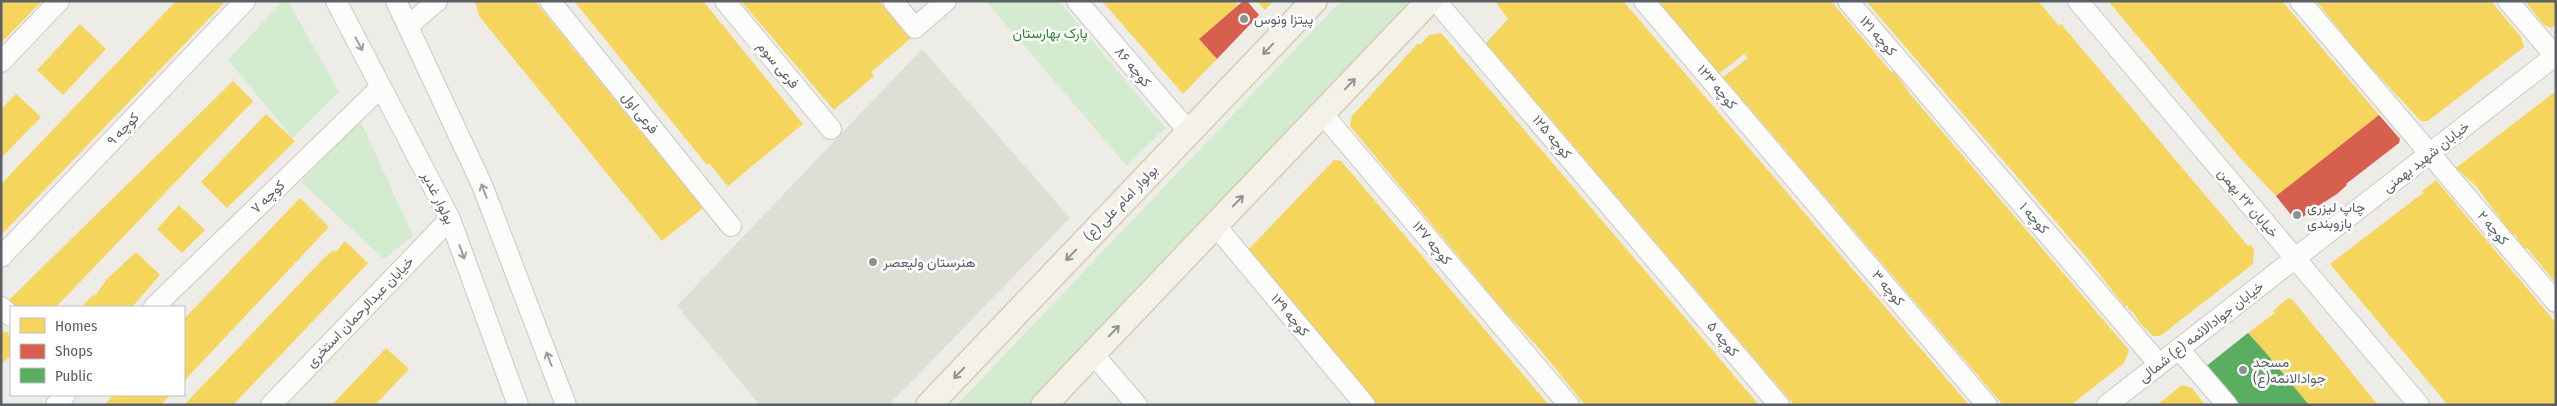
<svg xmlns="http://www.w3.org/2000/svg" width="2557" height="406" viewBox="0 0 2557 406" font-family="'Fira Sans Condensed',Vazirmatn,sans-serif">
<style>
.education{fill:#dfded6}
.green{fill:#d3ebcf}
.homes{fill:#f6d55c}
.shops{fill:#d6604d}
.public{fill:#5aae61}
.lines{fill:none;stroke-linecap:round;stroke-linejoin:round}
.minor-casing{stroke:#c8c9c8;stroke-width:22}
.major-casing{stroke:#d7cdb2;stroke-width:28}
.minor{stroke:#fcfcfb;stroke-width:20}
.major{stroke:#f3f1e8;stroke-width:25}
.oneway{stroke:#9b9ea2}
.oneway2{stroke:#909394}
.poi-dot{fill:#8e9193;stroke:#fff;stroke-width:2}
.labels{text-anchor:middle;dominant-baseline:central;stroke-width:5;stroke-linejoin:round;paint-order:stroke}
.poi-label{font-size:14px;fill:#5b6066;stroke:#fff;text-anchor:start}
.park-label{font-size:14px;fill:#2c8530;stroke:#fff}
.street-label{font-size:14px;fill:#5b6066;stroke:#fff}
</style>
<rect width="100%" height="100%" fill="#edece6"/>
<path class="education" d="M922 49 1070 218 889 405H760L677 306Z"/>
<path class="green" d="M283 1H288L339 92 293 138 228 60Z
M986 1H1059L1165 128 1127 166Z
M1341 1H1409L1028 405H957Z
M360 120 413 236 384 259 301 182Z"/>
<path class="homes" d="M1 1H42L1 43Z
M176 1H222L224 3 1 235V184Z
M475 1H535L703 208 662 241 479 16Z
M574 1H703L803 124 728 186 709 163 707 165Z
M741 1H879L911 38 871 72 874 76 834 110Z
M1102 1H1234L1238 5 1199 39 1217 59 1183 94Z
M1257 1H1273L1265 10Z
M1495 1H1623L1969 405H1794L1486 43 1508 19Z
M1657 1H1831L1892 73 1894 71 1910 94 2129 350 2124 363 2071 405H2003L1723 77 1748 58 1744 54 1720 73H1717Z
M1866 1H2038L2059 26 2061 24 2248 246 2250 245 2254 249 2253 264 2160 336H2153L2139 322 2134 313 2128 309V305L2125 307 2122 303 2087 258Z
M2105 1H2282L2379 115 2276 196 2240 158 2109 2 2107 4Z
M2316 1H2491L2521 37 2524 47 2428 121H2421L2362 58Z
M2525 1H2556V24L2551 28 2544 25Z
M80 24 106 49 63 95 37 70Z
M1441 33 1647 273 1759 405H1585L1538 347 1504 311 1350 126 1352 116 1418 43 1420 45 1429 35Z
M233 81 253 101 56 307H16L9 300Z
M2556 91V283L2527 248 2524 250 2515 234 2513 236 2476 186 2456 168Z
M16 94 41 117 1 158V109Z
M266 114 295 141 227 208 201 182Z
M1334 160 1341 161 1549 405H1377L1249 256V249Z
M2436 180 2556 323V405H2448L2330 264 2419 196 2424 193 2422 191Z
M300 198 329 227 184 381V319Z
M179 205 205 230 182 253 157 229Z
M345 241 368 263 233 405H184L324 258 334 250 336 252Z
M136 252 160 275 132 307H81L93 295 94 297 106 280Z
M2288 298 2292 299 2378 405H2309L2248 333 2275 313 2273 311Z
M1 329 6 333 7 331 11 339V355L1 365Z
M386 348 409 369 375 405H332Z
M2182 385 2192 388 2205 405H2157Z
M114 395H170L161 405H104Z"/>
<path class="shops" d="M1243 1H1247L1259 15 1217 59 1199 39Z
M2379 115 2400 139 2399 143 2346 184 2347 185 2337 194 2315 208 2314 212 2312 211 2296 221 2276 196Z"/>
<path class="public" d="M2248 333 2266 353 2309 405H2240L2220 380 2218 382 2205 367Z"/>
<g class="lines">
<defs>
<path id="minor" d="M336 1 450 219 518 405
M396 1 482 185 566 405
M550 1 731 226
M725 1 831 129
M893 1 915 28 946 1
M1077 1 1189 132
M1436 1 1779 405
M1644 1 1987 405
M1848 1 2159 364
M2078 1 2419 405
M2300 1 2556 302
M2508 1 2556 57
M408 26 437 1
M1 62 59 1
M1322 113 1569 405
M1215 225 1365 405
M1 257 245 1
M1 307 11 316
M154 307 381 87
M2179 349 2227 405
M1093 354 1137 405
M56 405 65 395
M271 405 450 219
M2107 405 2556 55"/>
<path id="major" d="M929 405 1314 1
M1044 405 1429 1"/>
</defs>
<use href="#minor" class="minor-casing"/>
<use href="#major" class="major-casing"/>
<use href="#minor" class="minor"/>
<use href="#major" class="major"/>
</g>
<defs><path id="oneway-shaft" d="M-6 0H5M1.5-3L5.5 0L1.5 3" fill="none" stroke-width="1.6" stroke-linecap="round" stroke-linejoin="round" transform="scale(1.25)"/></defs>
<g class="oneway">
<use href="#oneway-shaft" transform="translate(359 44) rotate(62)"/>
<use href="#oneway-shaft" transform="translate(484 191) rotate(-111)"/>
<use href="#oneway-shaft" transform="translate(462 252) rotate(70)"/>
<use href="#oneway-shaft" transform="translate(549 359) rotate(-111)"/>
</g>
<g class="oneway2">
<use href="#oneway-shaft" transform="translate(1268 49) rotate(134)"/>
<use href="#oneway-shaft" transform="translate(1350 84) rotate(-46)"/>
<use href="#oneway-shaft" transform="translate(1238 201) rotate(-46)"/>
<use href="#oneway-shaft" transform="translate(1071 255) rotate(134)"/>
<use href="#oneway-shaft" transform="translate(1114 331) rotate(-46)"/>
<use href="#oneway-shaft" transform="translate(959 373) rotate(134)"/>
</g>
<g class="poi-dot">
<circle cx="1244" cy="19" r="5"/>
<circle cx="2297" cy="215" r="5"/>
<circle cx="873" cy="262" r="5"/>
<circle cx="2243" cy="370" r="5"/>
</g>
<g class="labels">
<g class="poi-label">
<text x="1254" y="19">پیتزا ونوس</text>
<text x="2307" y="207">چاپ لیزری<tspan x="2307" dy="16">بازوبندی</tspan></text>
<text x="883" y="262">هنرستان ولیعصر</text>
<text x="2253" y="362">مسجد<tspan x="2253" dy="16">جوادالانمه(ع)</tspan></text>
</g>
<g class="park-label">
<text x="1050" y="33">پارک بهارستان</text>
</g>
<g class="street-label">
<text transform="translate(1878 36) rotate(49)">کوچه ۱۲۱</text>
<text transform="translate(778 65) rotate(50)">فرعی سوم</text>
<text transform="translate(1133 67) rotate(50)">کوچه ۸۶</text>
<text transform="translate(1717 87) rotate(50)">کوچه ۱۲۳</text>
<text transform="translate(640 113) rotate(51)">فرعی اول</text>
<text transform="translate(123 129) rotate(-46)">کوچه ۹</text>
<text transform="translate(1552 137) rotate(50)">کوچه ۱۲۵</text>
<text transform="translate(2426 157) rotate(-38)">خیابان شهید بهمنی</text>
<text transform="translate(268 197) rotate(-44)">کوچه ۷</text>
<text transform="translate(438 198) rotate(64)">بولوار غدیر</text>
<text transform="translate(1121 203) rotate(-46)">بولوار امام علی (ع)</text>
<text transform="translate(2248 203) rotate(50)">خیابان ۲۲ بهمن</text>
<text transform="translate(2034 218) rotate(49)">کوچه ۱</text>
<text transform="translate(2493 228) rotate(50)">کوچه ۲</text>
<text transform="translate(1432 243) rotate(50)">کوچه ۱۲۷</text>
<text transform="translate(1888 288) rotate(50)">کوچه ۳</text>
<text transform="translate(360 312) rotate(-46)">خیابان عبدالرحمان استخری</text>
<text transform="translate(1290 315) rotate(50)">کوچه ۱۲۹</text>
<text transform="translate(2201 332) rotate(-38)">خیابان جوادالائمه (ع) شمالی</text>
<text transform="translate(1723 339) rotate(50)">کوچه ۵</text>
</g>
</g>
<rect width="2557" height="406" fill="none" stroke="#5b6066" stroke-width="5"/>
<rect x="10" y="306" width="175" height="90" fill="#ffffff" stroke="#bdbfc2"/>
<rect x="20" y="318" width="25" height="15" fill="#f6d55c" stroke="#bdbfc2"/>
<text x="55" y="331" font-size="15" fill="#5b6066">Homes</text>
<rect x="20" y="344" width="25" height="15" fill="#d6604d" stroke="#bdbfc2"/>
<text x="55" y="356" font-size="15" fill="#5b6066">Shops</text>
<rect x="20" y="368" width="25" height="15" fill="#5aae61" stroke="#bdbfc2"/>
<text x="55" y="381" font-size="15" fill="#5b6066">Public</text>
</svg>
